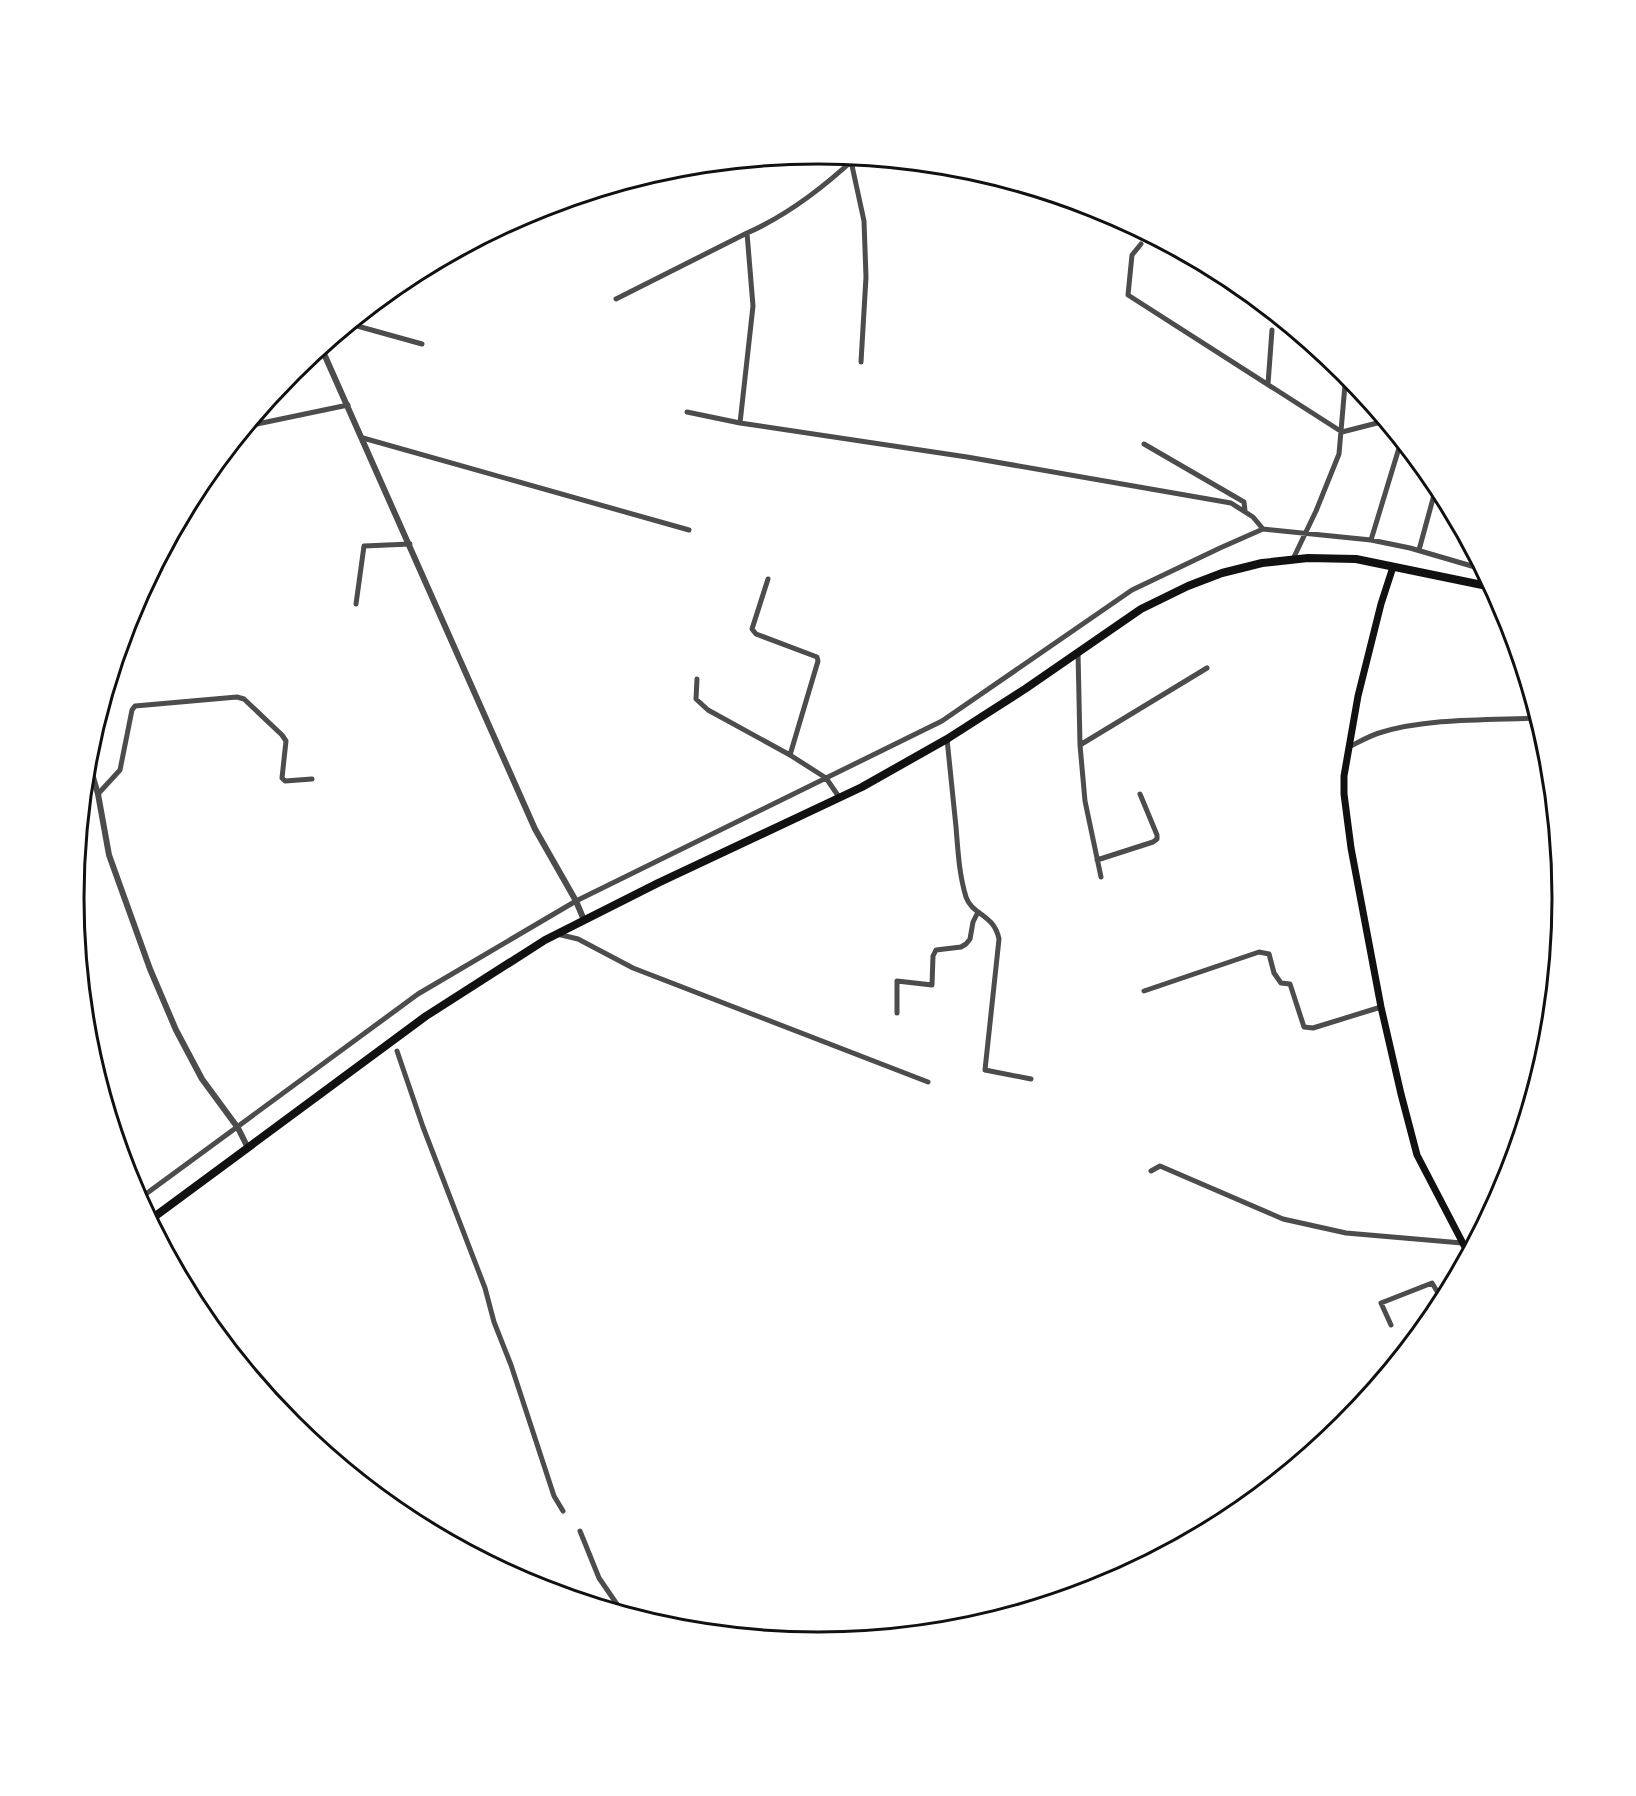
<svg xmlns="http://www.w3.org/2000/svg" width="1636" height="1796" viewBox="0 0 1636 1796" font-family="Rubik,sans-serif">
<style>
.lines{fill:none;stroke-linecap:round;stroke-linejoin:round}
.minor{stroke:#4c4c4c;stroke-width:5}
.tertiary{stroke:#4c4c4c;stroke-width:6}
.secondary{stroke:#111;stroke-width:7}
.primary{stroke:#111;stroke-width:8}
.rim{fill:none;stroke:#111;stroke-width:3}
</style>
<rect width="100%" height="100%" fill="#fff"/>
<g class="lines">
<path class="minor" d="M851 161 864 221 866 277 861 362
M1141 244 1132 255 1128 295 1342 432 1385 421
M616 299 747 233
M350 324 422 344
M1268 384 1272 330
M687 412 740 423 967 457 1231 503 1253 517 1263 529 1371 540 1410 548 1482 569
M740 423 753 306 747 233C788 215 824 187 856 157
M257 424 348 405
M363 438 689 530
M1144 444 1244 502 1245 511
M1371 540 1399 448
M1419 550 1437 484
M1293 559 1316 511 1339 454 1346 373
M768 579 752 629 756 634 817 657 818 661 790 755
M356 604 364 546 410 544
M1078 652 1080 745 1085 801 1101 877
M697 679 696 699 708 710 790 755 826 778 839 797
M947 739C950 768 953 798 956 827 958 851 959 874 966 897 972 915 994 914 999 939L985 1070 1031 1079
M1080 745 1207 668
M1349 747C1359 742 1369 736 1379 733 1426 718 1488 720 1538 718
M98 794 120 770 132 710 135 706 237 697 244 699 282 735 286 741 282 778 285 781 312 779
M1097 860 1153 842 1157 839V835L1140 794
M557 934 578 939 633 968 928 1082
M1144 991 1259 952 1269 954 1274 973 1281 983 1290 984 1304 1027 1313 1028 1381 1007
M897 1013V981L932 985 933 956 936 950 961 947 966 944 970 939 973 922 978 912
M397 1051 423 1127 485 1288 494 1322 511 1365 554 1496 563 1511
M1151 1171 1160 1166 1283 1219 1346 1233 1462 1243
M139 1199 418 994 576 901 942 721 1132 590 1220 548 1263 529
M1391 1325 1381 1303 1432 1283 1443 1301
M580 1531 599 1578 623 1613"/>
<path class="tertiary" d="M321 347 535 829 576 901 584 920
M87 757 98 794 109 855 150 969 176 1030 202 1079 238 1128 248 1148"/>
<path class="secondary" d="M1393 567 1381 604 1358 696 1344 776V794L1351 848 1381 1007 1401 1094 1417 1155 1468 1253"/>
<path class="primary" d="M150 1220 426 1016 545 940 658 883 862 787 947 739 1025 689 1141 609 1188 586 1222 573 1262 563 1308 558 1356 559 1492 587"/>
</g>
<path d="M0 0H1636V1796H0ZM84 898a734 734 0 1 1 1468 0a734 734 0 1 1-1468 0Z" fill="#fff" fill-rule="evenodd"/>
<path class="rim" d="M84 898a734 734 0 1 1 1468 0a734 734 0 1 1-1468 0Z"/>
</svg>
